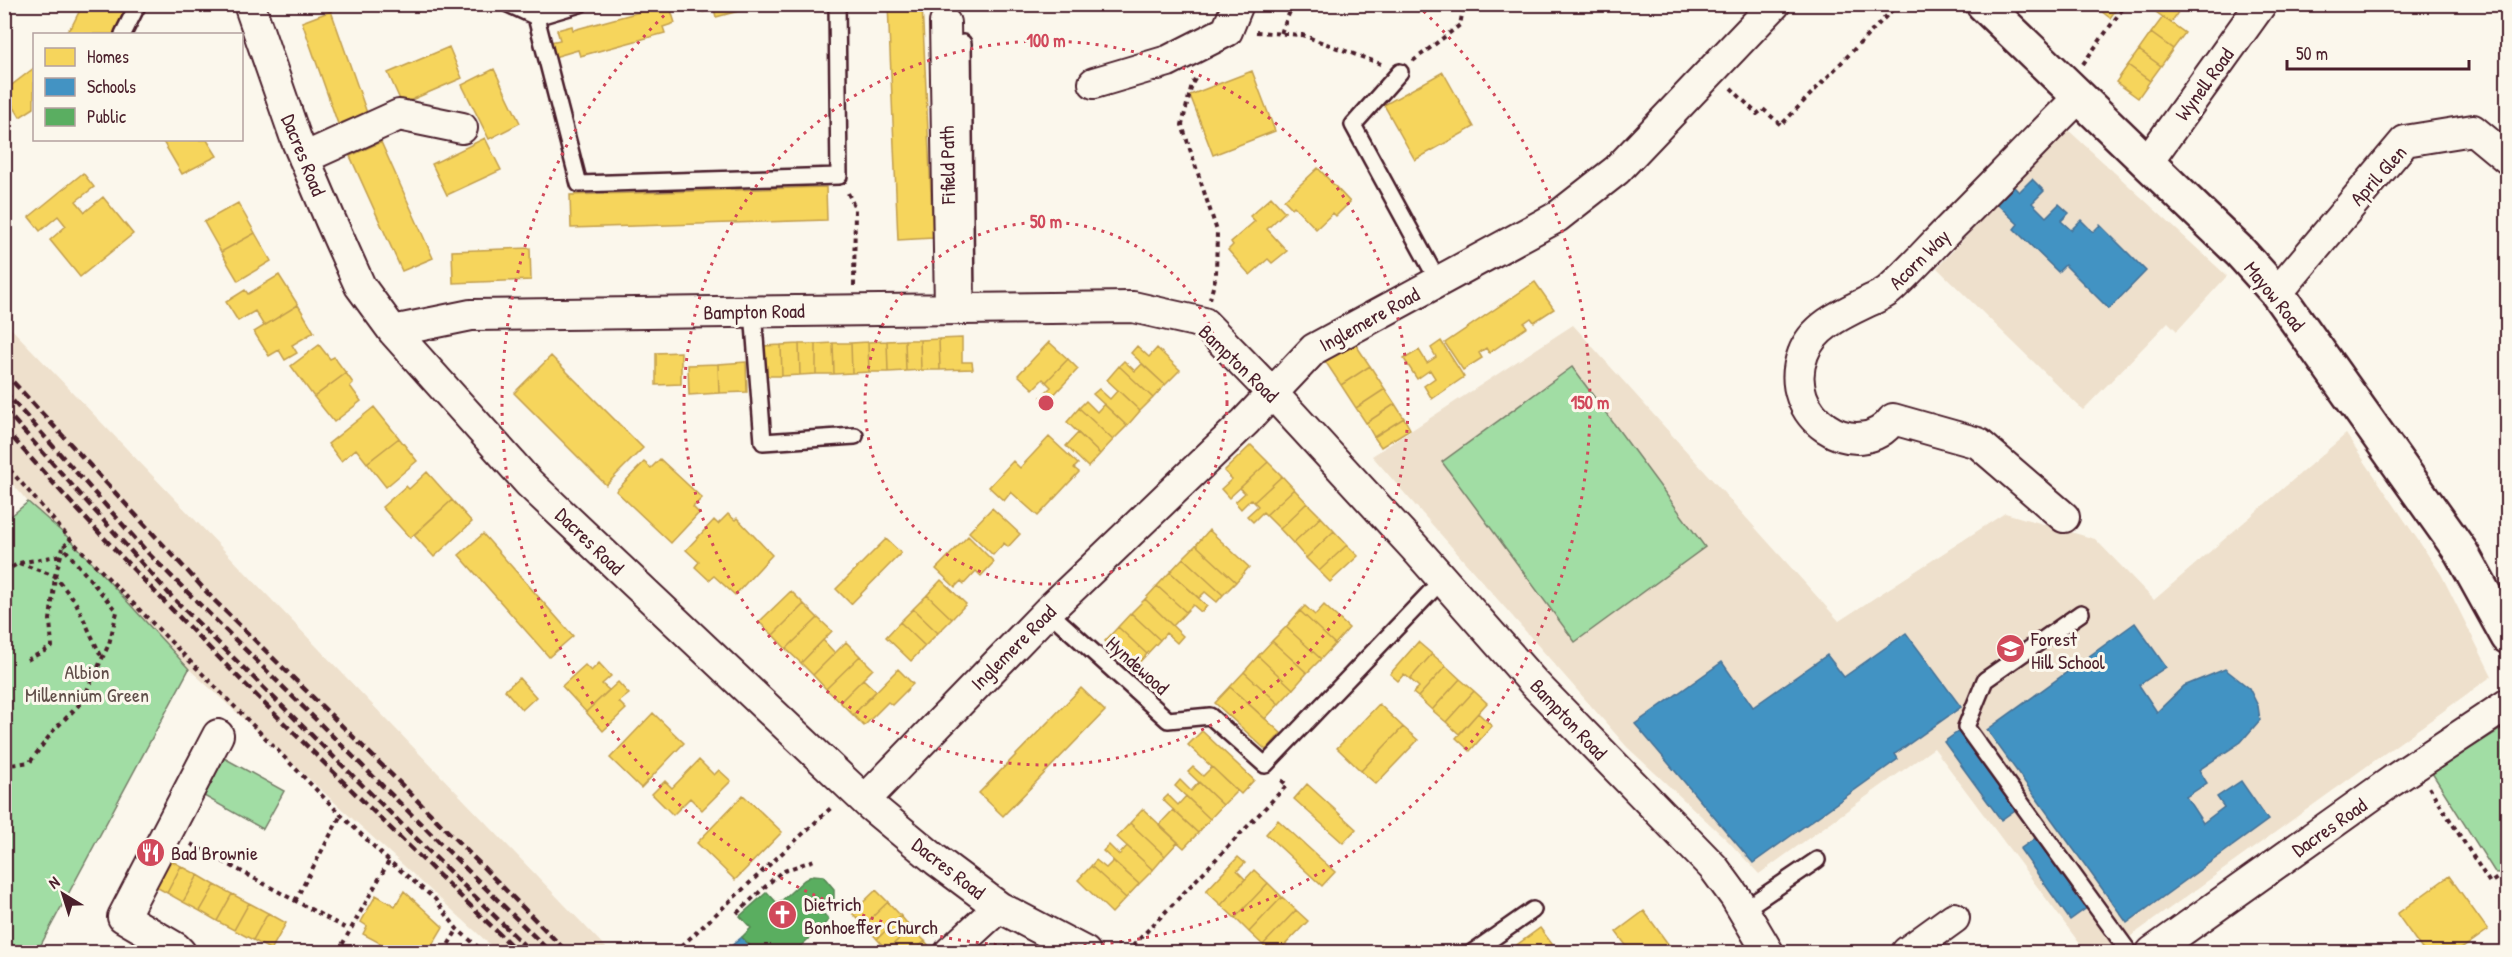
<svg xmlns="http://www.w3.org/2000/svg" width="2512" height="957" viewBox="0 0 2512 957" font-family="'Patrick Hand',sans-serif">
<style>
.built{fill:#eee0cc}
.green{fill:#a1dda4;stroke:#767e68;stroke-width:1.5}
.homes{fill:#f6d55c;stroke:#c29e4d;stroke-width:1.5}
.schools{fill:#4393c3;stroke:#457095;stroke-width:1.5}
.public{fill:#5aae61;stroke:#558351;stroke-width:1.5}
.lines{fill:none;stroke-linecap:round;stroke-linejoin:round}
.service-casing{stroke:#4a1f2b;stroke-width:20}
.minor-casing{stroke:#4a1f2b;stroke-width:34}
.tertiary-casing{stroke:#4a1f2b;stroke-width:38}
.path{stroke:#4a1f2b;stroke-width:4;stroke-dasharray:4.5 4.5;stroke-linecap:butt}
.service{stroke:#fbf7ec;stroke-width:15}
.minor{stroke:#fbf7ec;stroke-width:30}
.tertiary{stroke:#fbf7ec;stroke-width:33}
.rail{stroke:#4a1f2b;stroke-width:4.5;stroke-dasharray:9 4.5;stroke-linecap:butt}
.ring{fill:none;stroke:#d1495b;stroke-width:3;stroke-dasharray:3 6}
.labels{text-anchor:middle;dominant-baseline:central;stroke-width:6;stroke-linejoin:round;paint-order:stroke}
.street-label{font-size:20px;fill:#4a1f2b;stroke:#fbf7ec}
.poi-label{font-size:20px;fill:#4a1f2b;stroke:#fbf7ec;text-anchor:start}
.park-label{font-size:20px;fill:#604e49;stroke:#fbf7ec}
.centre{fill:#d1495b;stroke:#fbf7ec;stroke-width:3}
.ring-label{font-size:18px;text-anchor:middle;font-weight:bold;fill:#d1495b;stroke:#fbf7ec;stroke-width:6;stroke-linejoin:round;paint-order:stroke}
</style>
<rect width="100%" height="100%" fill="#fbf7ec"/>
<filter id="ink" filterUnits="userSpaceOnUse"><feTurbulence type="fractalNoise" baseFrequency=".0167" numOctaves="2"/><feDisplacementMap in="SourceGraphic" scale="12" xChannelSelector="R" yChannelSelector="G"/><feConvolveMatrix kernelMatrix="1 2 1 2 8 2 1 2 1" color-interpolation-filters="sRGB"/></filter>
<g filter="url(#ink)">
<path class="built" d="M2066 128 2227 276 2177 331 2168 322 2083 410 1937 268Z
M4 321 610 952H498L189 669 28 502 5 475Z
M1573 325 1839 621 2005 513 2095 539 2154 600 2346 434 2441 574 2492 676 2109 952H2086L1934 748 1759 874 1727 840 1627 747 1372 456Z"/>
<path class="green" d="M1572 367 1705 547 1575 642 1442 462Z
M28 502 71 540 189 669 37 952H5V521Z
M2507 725V866L2496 874 2432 773Z
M224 758 284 791 263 829 204 796Z"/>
<path class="homes" d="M83 4H128L114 34H65L73 24Z
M657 4H669L675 23 663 27 665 33 580 56 578 50 554 57 550 42 560 40 557 30 572 26 573 30 658 7Z
M701 4H765L716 17 714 9 703 12Z
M888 4H922L933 238 898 240Z
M2098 4H2120L2110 18 2096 7Z
M2145 4H2174L2180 9 2171 23Z
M331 11 367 113 338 124 302 22Z
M2163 17 2185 33 2173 49 2151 33Z
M2151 33 2173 49 2161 66 2139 50Z
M449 47 462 78 402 104 388 73Z
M2139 50 2161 66 2150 81 2128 65Z
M2128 65 2150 81 2138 98 2116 82Z
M34 68V108L20 117 4 91Z
M494 69 520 123 489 139 462 85Z
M1252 71 1275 131 1213 155 1190 95Z
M1443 72 1474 127 1415 160 1384 105Z
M485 138 501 170 447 195 432 164Z
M162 140H207L217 156 182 174Z
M381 142 433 258 402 271 350 156Z
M1318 168 1350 202 1336 216 1333 213 1316 229 1294 206 1292 208 1284 200Z
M83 173 94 187 76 201 85 212 103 197 133 234 80 277 50 240 66 226 58 216 40 231 29 217Z
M826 187 827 220 571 228 570 195Z
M1271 197 1285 212 1267 229 1287 251 1272 263 1268 259 1250 275 1228 250 1233 245 1231 242 1255 221 1250 216Z
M238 203 255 233 221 252 204 222Z
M255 233 271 261 238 281 221 252Z
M530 248 531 280 453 283 452 251Z
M279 275 298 305 264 326 255 311 238 321 226 302 245 290 248 294Z
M1535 282 1554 309 1534 322 1531 318 1524 323 1527 327 1489 353 1486 348 1479 353 1482 358 1463 370 1445 343Z
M298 305 314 332 292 345 297 353 285 360 279 350 269 356 254 332Z
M962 338V362H972L973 369 940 370 939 339Z
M939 339 940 370H921L920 340Z
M1352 339 1370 366 1341 385 1323 358Z
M905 340H920L921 370 906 371Z
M905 340 906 371 888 372 887 341Z
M887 341 888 372H869L868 342Z
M1441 341 1464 377 1432 399 1424 386 1435 378 1430 370 1417 379 1404 359 1419 350 1427 363 1436 357 1431 348Z
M868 342 869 372 852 373 851 343Z
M1049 342 1068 359 1046 382 1043 379 1033 389 1018 375Z
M833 343H851L852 373 834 374Z
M833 343 834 374H816V344Z
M799 344H816V374L800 375Z
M799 344 800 375 782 376 781 345Z
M319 345 330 359 334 357 346 373 314 397 291 366Z
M781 345 782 376H764L763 346Z
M1137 346 1149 357 1157 348 1180 370 1165 385 1131 353Z
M681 352V384L656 385V353Z
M551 356 643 448 606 485 514 393Z
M1068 359 1078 369 1046 403 1041 397 1051 387 1046 382Z
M1124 361 1135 371 1142 364 1165 385 1153 398 1119 366Z
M746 362 747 392 719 393 718 364Z
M718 364 719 393 689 395 688 365Z
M1119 366 1153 398 1140 411 1107 380Z
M1370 366 1385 389 1356 408 1341 385Z
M346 373 353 383 350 386 361 401 334 422 314 397Z
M1099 389 1110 399 1118 390 1140 411 1127 426 1093 394Z
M1385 389 1395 404 1366 423 1356 408Z
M1086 401 1097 412 1104 404 1127 426 1113 440 1079 408Z
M1395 404 1404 418 1374 437 1366 423Z
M374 407 399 438 367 463 356 449 341 461 328 444Z
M1079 408 1113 440 1100 454 1067 422Z
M1404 418 1410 429 1381 447 1374 437Z
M1078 433 1100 454 1088 467 1066 446Z
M1049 437 1078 464 1074 468 1079 472 1038 516 1011 492 1004 501 989 487 1013 461 1020 468Z
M399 438 417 461 386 487 367 463Z
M1251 445 1268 462 1229 498 1221 489 1232 479 1224 471Z
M660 459 702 498 693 507 699 513 671 543 616 491 644 462 651 468Z
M1268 462 1282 476 1254 502 1251 499 1241 509 1235 502 1245 493 1240 488Z
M427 472 452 500 410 538 382 507 406 486 409 489Z
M1282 476 1294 489 1266 515 1263 512 1253 522 1247 516 1258 506 1254 502Z
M1294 489 1307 503 1280 529 1266 515Z
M452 500 472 522 434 557 414 535Z
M1307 503 1321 517 1293 543 1280 529Z
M992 508 1020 534 1008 547 1004 543 993 555 969 532Z
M728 514 735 520 737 518 772 555 735 595 714 576 709 580 695 567 699 562 686 550 714 520 718 524Z
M1321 517 1334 531 1306 558 1293 543Z
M1209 530 1249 567 1236 582 1196 545Z
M1334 531 1347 545 1319 571 1306 558Z
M483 534 573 636 549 657 459 555Z
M968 536 994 562 981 576 976 571 964 584 961 581 955 587 936 569Z
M886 539 901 553 851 604 836 589Z
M1196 545 1236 582 1223 595 1183 558Z
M1347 545 1358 556 1330 582 1319 571Z
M1183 558 1223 595 1217 602 1205 592 1199 598 1170 572Z
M1170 572 1207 606 1201 612 1193 605 1186 612 1157 586Z
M941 580 966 604 952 619 927 595Z
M1157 586 1186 612 1173 626 1145 599Z
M791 591 804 604 773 635 759 622Z
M927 595 952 619 938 633 913 609Z
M1145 599 1183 636 1177 643 1166 633 1160 640 1131 613Z
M804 604 818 618 786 649 773 635Z
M1324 605 1349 628 1335 644 1300 611 1305 606 1315 615Z
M913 609 938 633 925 646 900 622Z
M1300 611 1335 644 1321 659 1286 627Z
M1131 613 1160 640 1147 654 1118 627Z
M818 618 832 631 801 663 786 649Z
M900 622 925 646 911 661 886 637Z
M1118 627 1147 654 1134 668 1105 641Z
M1286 627 1321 659 1307 673 1272 641Z
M823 640 835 653 813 675 801 663Z
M1272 641 1307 673 1293 689 1258 656Z
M846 642 860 656 826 689 813 675Z
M1418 642 1432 654 1410 679 1404 674 1398 681 1390 674Z
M1432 654 1446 666 1418 697 1413 693 1419 687 1410 679Z
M860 656 873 669 840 702 826 689Z
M1258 656 1293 689 1279 704 1244 672Z
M599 663 611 676 602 684 609 690 586 712 562 686 585 665 591 671Z
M1446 666 1460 679 1432 710 1418 697Z
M898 669 913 684 892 705 888 702 864 726 853 715Z
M1244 672 1279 704 1265 719 1230 687Z
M519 678 536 697 522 710 505 690Z
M863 679 876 691 853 715 840 702Z
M1460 679 1474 691 1446 722 1432 710Z
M618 682 629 694 619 702 626 709 603 731 586 712Z
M1230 687 1281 733 1266 750 1215 703Z
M1081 688 1105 711 1003 816 979 793Z
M1474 691 1487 703 1459 734 1446 722Z
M1379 704 1403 727 1361 771 1337 748Z
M653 713 684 743 641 788 610 758Z
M1478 713 1492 726 1470 751 1456 738Z
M1403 727 1418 740 1376 784 1361 771Z
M1202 731 1254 780 1241 794 1188 745Z
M699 760 714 775 719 770 731 781 702 810 690 798 673 815 652 794 665 781 672 788Z
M1193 767 1203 776 1212 767 1237 791 1223 805 1188 772Z
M1180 780 1191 791 1199 782 1223 805 1210 819 1175 786Z
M1307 784 1356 829 1343 843 1294 799Z
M743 795 782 832 735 880 697 843Z
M1168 795 1178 805 1186 796 1210 819 1198 833 1163 800Z
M1143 809 1178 842 1165 856 1130 823Z
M1173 810 1198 833 1184 848 1159 825Z
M1278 820 1335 872 1322 886 1266 834Z
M1130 823 1165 856 1153 870 1117 837Z
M1109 845 1119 855 1127 846 1153 870 1139 884 1103 851Z
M161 855 181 866 167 893 147 882Z
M1238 857 1245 863 1237 871 1245 879 1221 905 1206 891Z
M1096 860 1106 868 1113 861 1139 884 1126 898 1091 866Z
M181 866 198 875 183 902 167 893Z
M1091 866 1126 898 1112 913 1078 880Z
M1254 870 1268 883 1235 918 1221 905Z
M198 875 215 885 200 911 183 902Z
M2449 876 2488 930 2457 952H2424L2397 914Z
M1268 883 1282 897 1249 932 1235 918Z
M215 885 232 894 217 921 200 911Z
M876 890 888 902 864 925 852 913Z
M404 891 443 927 428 952H378L375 951 380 943 363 934 367 926 361 922 376 895 395 906Z
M232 894 249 903 234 930 217 921Z
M1282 897 1296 910 1263 945 1249 932Z
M888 902 901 916 877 939 864 925Z
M249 903 268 913 253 940 234 930Z
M1296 910 1308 921 1278 952H1270L1263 945Z
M1644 911 1674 952H1631L1616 932Z
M268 913 286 923 271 950 253 940Z
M901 916 911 928 887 950 877 939Z
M911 928 925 941 913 952H890L887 950Z
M1540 928 1558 952H1507Z
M925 941 934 952H913Z"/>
<path class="schools" d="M2032 179 2044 191 2032 203 2046 217 2059 204 2069 213 2061 221 2071 230 2081 220 2093 232 2100 225 2146 271 2109 309 2065 265 2058 272 2014 229 2018 224 1996 203 2013 186 2019 192Z
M2135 623 2166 667 2139 685 2157 712 2184 686 2225 669 2249 688 2258 706 2260 720 2241 742 2199 770 2207 783 2186 797 2203 823 2224 807 2217 797 2241 781 2268 820 2127 923 1987 730Z
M1906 633 1961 707 1895 754 1898 759 1753 863 1635 724 1722 662 1753 707 1827 655 1844 677Z
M1959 731 2015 810 2001 820 1944 742Z
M2037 837 2088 907 2070 920 2020 849Z
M742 937 756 952H724Z"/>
<path class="public" d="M813 875 823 876 834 889V898L830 907 823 913 829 920 794 952H756L742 937 751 928 740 916 767 892 778 904 804 880Z"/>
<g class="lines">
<defs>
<path id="service" d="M508 4 536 17 579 184 839 176 837 4
M536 17 580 4
M123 34 138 4
M963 43 966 307
M1400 72 1353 125 1438 281
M753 311 763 442 855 436
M1048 611 1168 720 1210 716 1265 765 1443 579
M2081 613 1985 680 1966 727 2129 952
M1743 910 1817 860
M1473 952 1533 910"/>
<path id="minor" d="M249 4 296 139 330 219 360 286 393 331 529 483 872 807 936 860 999 907 1085 952
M945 23 950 307
M1094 83 1168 61 1227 31 1238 4
M304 158 399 115 462 128
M2147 163 2261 4
M2277 293 2405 141 2473 130 2508 159
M393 331 471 315 1133 307 1204 323 1272 393 1414 547 1533 682 1714 868 1736 898 1768 952
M2064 517 1978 443 1893 419C1858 467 1779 416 1803 354 1813 326 1844 313 1869 301 1875 298 1883 295 1889 290 1911 270 1932 246 1953 225 1995 183 2036 140 2078 98
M865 800 1048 611 1245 422 1314 349 1557 217 1617 170 1775 4
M180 952 176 948 123 917 218 735
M950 952 999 907
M1907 952 1954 918
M2152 952 2392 781 2508 704"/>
<path id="tertiary" d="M1983 4 2240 252 2277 293 2461 552 2508 637"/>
</defs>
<use href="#service" class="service-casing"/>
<use href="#minor" class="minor-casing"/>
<use href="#tertiary" class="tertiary-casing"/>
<path class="path" d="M1256 32 1302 35 1381 64
M1281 33 1293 4
M1413 61 1460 25 1464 4
M2083 64 2126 4
M1195 79 1192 84 1182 125 1217 231 1216 275 1210 299
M1731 88 1757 114 1763 109 1781 125 1898 4
M848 193 855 208 854 286
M4 463 71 540 341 815 389 861 435 899 457 929 484 952
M19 563 55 576 76 603 102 658
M4 572 19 563 62 555
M27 660 52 647 50 620 55 576 63 548
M4 766 30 762 53 731 81 703 109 644 117 612 63 547 71 540
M2429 787 2490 883 2508 871
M191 844 349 930
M295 901 341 815
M737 913 781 872 817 859
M338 952 389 861
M444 952 457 930
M675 952 833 806
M1127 952 1287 785 1279 778"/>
<use href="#service" class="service"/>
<use href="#minor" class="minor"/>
<use href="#tertiary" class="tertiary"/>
<path class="rail" d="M4 372 215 601 397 780 567 952
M4 391 148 553 550 952
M4 409 172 597 531 952
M4 428C166 612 343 782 518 952"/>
</g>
</g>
<g class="ring">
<circle cx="1046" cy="403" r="181"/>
<circle cx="1046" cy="403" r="362"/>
<path d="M1417 5A544 544 0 1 1 675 5"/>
</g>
<defs>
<symbol id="school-disc" viewBox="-11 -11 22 22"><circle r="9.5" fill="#d1495b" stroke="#fbf7ec"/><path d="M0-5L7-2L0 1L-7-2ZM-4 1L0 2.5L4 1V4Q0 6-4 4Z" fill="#fff"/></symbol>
<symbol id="restaurant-disc" viewBox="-11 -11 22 22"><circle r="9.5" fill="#d1495b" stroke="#fbf7ec"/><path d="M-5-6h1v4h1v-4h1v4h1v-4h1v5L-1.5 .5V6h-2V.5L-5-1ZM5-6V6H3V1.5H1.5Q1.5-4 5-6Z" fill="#fff"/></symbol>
<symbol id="church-disc" viewBox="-11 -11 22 22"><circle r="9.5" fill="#d1495b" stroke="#fbf7ec"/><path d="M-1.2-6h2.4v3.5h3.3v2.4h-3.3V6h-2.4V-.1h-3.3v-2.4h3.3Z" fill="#fff"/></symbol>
</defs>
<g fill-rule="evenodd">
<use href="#school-disc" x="1994" y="632" width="33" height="33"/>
<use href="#restaurant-disc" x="134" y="836" width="33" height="33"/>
<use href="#church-disc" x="766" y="898" width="33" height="33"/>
</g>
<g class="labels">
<g class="street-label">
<text transform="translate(2204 84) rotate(-54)">Wynell Road</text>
<text transform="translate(304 155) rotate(68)">Dacres Road</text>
<text transform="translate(947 165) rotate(-91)">Fifield Path</text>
<text transform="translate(2378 175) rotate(-48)">April Glen</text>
<text transform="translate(1919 259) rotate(-45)">Acorn Way</text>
<text transform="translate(2275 296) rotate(51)">Mayow Road</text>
<text transform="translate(754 311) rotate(-1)">Bampton Road</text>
<text transform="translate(1369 319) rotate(-29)">Inglemere Road</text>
<text transform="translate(1239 363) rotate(44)">Bampton Road</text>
<text transform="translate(590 541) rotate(44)">Dacres Road</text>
<text transform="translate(1013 647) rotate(-45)">Inglemere Road</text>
<text transform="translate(1138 665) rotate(42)">Hyndewood</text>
<text transform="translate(1569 719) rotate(47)">Bampton Road</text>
<text transform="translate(2329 827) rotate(-35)">Dacres Road</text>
<text transform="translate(949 868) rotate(38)">Dacres Road</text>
</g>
<g class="poi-label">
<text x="2031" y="638">Forest<tspan x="2031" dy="23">Hill School</tspan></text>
<text x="171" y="852">Bad Brownie</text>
<text x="804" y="903">Dietrich<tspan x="804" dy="23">Bonhoeffer Church</tspan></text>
</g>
<g class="park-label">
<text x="87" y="671">Albion<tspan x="87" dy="23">Millennium Green</tspan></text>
</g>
</g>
<circle cx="1046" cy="403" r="9" class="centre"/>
<g class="ring-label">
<text x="1046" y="47">100 m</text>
<text x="1046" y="228">50 m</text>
<text x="1590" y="409">150 m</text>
</g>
<rect width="2512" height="957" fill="none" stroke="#fbf7ec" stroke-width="24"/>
<rect x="12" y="12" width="2488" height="933" fill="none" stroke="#4a1f2b" stroke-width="2" filter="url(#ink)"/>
<rect x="33" y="33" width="210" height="108" fill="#fbf7ec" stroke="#b4a19f" stroke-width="1.5"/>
<rect x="45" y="48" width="30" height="18" fill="#f6d55c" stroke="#b4a19f" stroke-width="1.5"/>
<text x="87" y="63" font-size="18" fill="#4a1f2b">Homes</text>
<rect x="45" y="78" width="30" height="18" fill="#4393c3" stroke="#b4a19f" stroke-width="1.5"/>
<text x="87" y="93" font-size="18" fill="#4a1f2b">Schools</text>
<rect x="45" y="108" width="30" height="18" fill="#5aae61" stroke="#b4a19f" stroke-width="1.5"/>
<text x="87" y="123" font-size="18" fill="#4a1f2b">Public</text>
<g transform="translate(63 894) rotate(322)" stroke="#fbf7ec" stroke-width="4.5" paint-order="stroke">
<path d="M0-4.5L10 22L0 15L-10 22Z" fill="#4a1f2b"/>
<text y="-9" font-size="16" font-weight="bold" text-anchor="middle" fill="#4a1f2b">N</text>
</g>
<path d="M2287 60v9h182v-9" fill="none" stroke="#4a1f2b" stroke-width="3"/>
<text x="2296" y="60" font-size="18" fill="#4a1f2b" stroke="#fbf7ec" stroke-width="4.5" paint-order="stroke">50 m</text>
</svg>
